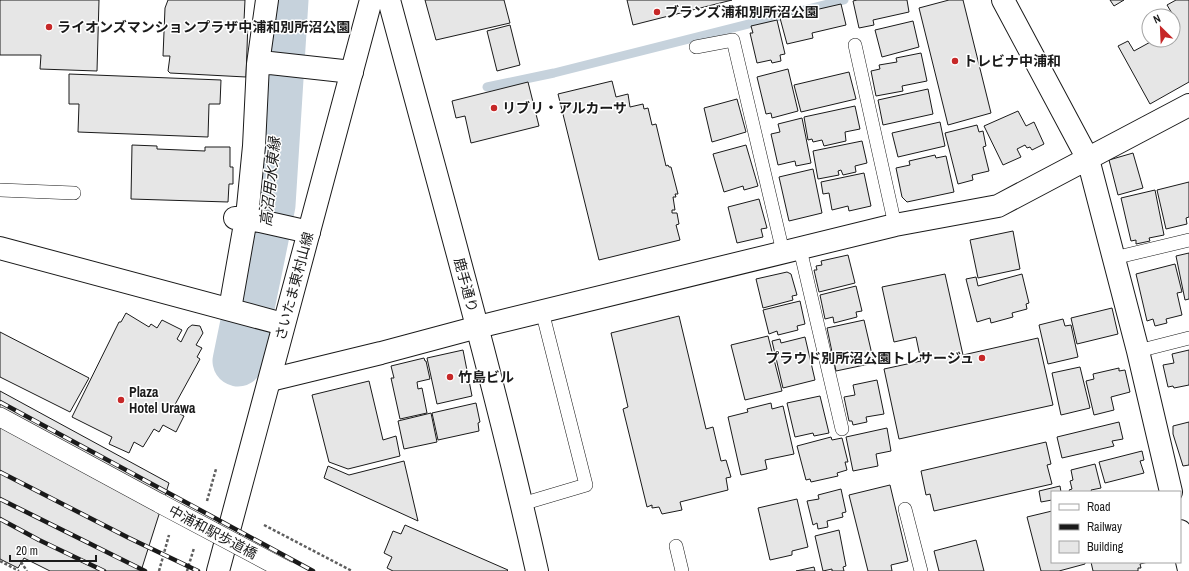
<svg xmlns="http://www.w3.org/2000/svg" width="1189" height="571" viewBox="0 0 1189 571" font-family="'Archivo Narrow','Noto Sans JP',sans-serif">
<style>
.lines{fill:none;stroke-linecap:round;stroke-linejoin:round}
.stream{stroke:#c6d2dc;stroke-width:9}
.river{stroke:#c6d2dc;stroke-width:51}
.building{fill:#e6e6e6;stroke:#1a1a1a}
.service-casing{stroke:#1a1a1a;stroke-width:14}
.pedestrian-casing{stroke:#1a1a1a;stroke-width:20}
.minor-casing{stroke:#1a1a1a;stroke-width:24}
.tertiary-casing{stroke:#1a1a1a;stroke-width:24}
.primary-casing{stroke:#1a1a1a;stroke-width:24}
.path{stroke:#5f5f5f;stroke-width:2.5;stroke-dasharray:3 2;stroke-linecap:butt}
.service{stroke:#fff;stroke-width:13}
.pedestrian{stroke:#fff;stroke-width:19}
.minor{stroke:#fff;stroke-width:22}
.tertiary{stroke:#fff;stroke-width:22}
.primary{stroke:#fff;stroke-width:22}
.rail-casing{stroke:#1a1a1a;stroke-width:4.5}
.rail{stroke:#fff;stroke-width:3;stroke-dasharray:9;stroke-linecap:butt}
.pedestrian-bridge-casing{stroke:#1a1a1a;stroke-width:20;stroke-linecap:butt}
.pedestrian-bridge{stroke:#fff;stroke-width:19}
.poi-dot{fill:#c62828;stroke:#fff;stroke-width:1.5}
.labels{text-anchor:middle;dominant-baseline:central;stroke-width:3;stroke-linejoin:round;paint-order:stroke}
.poi-label{font-size:14px;font-weight:bold;fill:#1a1a1a;stroke:#fff;text-anchor:start}
.street-label{font-size:14px;fill:#1a1a1a;stroke:#fff}
.water-label{font-size:15px;font-style:italic;fill:#1a1a1a;stroke:#fff}
</style>
<rect width="100%" height="100%" fill="#fff"/>
<g class="lines">
<path class="stream" d="M487 87 554 73 844 0"/>
<path class="river" d="M238 361 270 205 283 0"/>
</g>
<path class="building" d="M0 0H99L97 71 40 69 41 55H0Z
M168 0H245L244 21H248L246 77 170 73 168 71 170 56H163L165 8Z
M425 0H504L510 23 436 40Z
M627 0H732L633 25Z
M857 0H907L909 12 873 20 874 25 859 28 853 1Z
M949 0H963L991 113 948 125 919 8Z
M1110 0H1124L1114 6Z
M1176 0H1189V82L1150 104 1118 46 1128 41 1134 51 1154 40H1173V16H1171L1173 15 1167 5Z
M841 4 846 25 812 33 813 38 787 44 780 18Z
M777 20 785 54 780 55 781 61 772 63 771 60 757 63 750 33H753L751 26Z
M913 21 919 47 882 57 875 30Z
M510 25 520 65 497 71 487 31Z
M921 53 927 81 902 86 903 91 876 96 871 71 880 69 879 65 897 62 896 58Z
M788 69 798 111 772 118 771 113 766 114 757 77Z
M849 72 856 99 801 112 794 85Z
M69 74 221 80 220 104H209L208 137 78 132 79 104H69Z
M612 81 616 97 628 94 630 107 643 104 644 109 648 108 652 125 656 124 666 166 668 165 669 167H671L678 194H675L676 197H673L675 210H672V213H677L679 224 676 225 680 240 599 260 558 94Z
M528 82 539 126 471 143 465 116 456 118 452 101Z
M928 89 933 114 883 125 878 100Z
M737 99 746 132 712 142 704 108Z
M855 106 860 129 845 132 846 141 824 146 822 140 813 142 812 139 808 140 804 117Z
M1018 111 1026 126 1034 122 1044 144 1032 150 1030 147 1027 148 1025 145 1017 149 1021 157 1003 165 984 126Z
M802 118 811 163 796 166 795 161 778 165 771 134 780 132 778 124Z
M940 122 945 146 898 157 892 133Z
M977 125 979 132 983 131 986 146 983 147 989 171 972 175 973 180 958 184 945 133Z
M862 141 867 163 855 166 856 172 843 175 841 170 838 171 839 175 818 179 813 151Z
M132 145 157 146V149L205 151V147H230V167H233V184H229L228 202 131 199Z
M746 145 758 186 744 190 743 186 724 192 713 154Z
M1133 153 1143 188 1118 195 1109 160Z
M935 155 936 158 946 156 954 192 907 202 902 197 896 168 910 165 909 161Z
M813 169 822 213 789 221 779 177Z
M864 173 871 206 849 211 848 206 832 210 829 193 823 194 821 182Z
M1189 182V217L1186 218 1187 224 1166 229 1157 190Z
M1155 190 1164 235 1149 238 1150 241 1136 244V240L1131 241 1121 198Z
M759 199 767 228 761 229 763 237 737 243 728 207Z
M1013 231 1020 269 978 278 970 240Z
M1189 253V299L1185 300 1176 256Z
M848 255 855 283 819 292 814 270H817L816 266 822 265 821 261Z
M1175 264 1182 292 1177 293 1182 315 1166 319 1167 323 1155 326 1153 319 1147 321 1136 274Z
M787 272 791 274 797 295 792 296 793 300 763 308 756 279Z
M945 274 963 355 1038 338 1053 405 899 439 884 369 921 361 916 337 894 342 882 287Z
M1022 274 1029 303 1026 304 1027 309 1012 313 1013 317 991 323 990 318 977 322 966 279 976 277 978 286Z
M856 286 862 311 856 312 857 317 834 323 833 317 825 319 820 295Z
M800 301 805 324 797 326 798 330 778 335 777 331 769 334 763 310Z
M1112 308 1118 334 1077 344 1071 318Z
M126 313 149 327 151 324 157 328 162 320 182 330 177 339 181 342 188 328 192 325 200 326 203 333 196 345 202 348 197 357 200 359 172 410 184 416 176 432 163 425 159 432 154 429 143 447 134 442 129 453 109 444 112 437 72 417 119 322H121Z
M679 316 706 429 713 427 721 461 726 460 731 477 726 478 728 490 680 502 682 510 662 514 659 507 652 508V505L647 507 623 409 628 407 611 333Z
M1063 319 1065 326 1071 325 1078 357 1048 364 1039 325Z
M864 320 874 363 836 371 827 328Z
M0 332 89 378 70 412 0 377Z
M768 336 782 391 745 400 731 345Z
M805 337 815 380 783 388 772 341 780 339 781 343Z
M463 350 472 396 437 404 427 358Z
M1189 350V385L1174 388 1173 386 1168 387 1163 365 1174 363 1172 354Z
M424 358 425 361H426L430 379 417 382 418 389 422 388 427 413 400 419 391 378H394L391 366Z
M1080 367 1090 408 1061 415 1052 373Z
M1119 368V371L1125 370 1130 392 1111 397 1114 410 1094 415 1086 381 1094 379 1093 374Z
M877 380 884 414 866 417 867 422 853 425 852 421H849L844 397 855 395 853 385Z
M369 381 383 440 396 436 400 456 348 469 329 462 312 395Z
M0 391 169 483 141 571H50L24 558 18 568 0 559Z
M820 396 829 433 814 436 813 433 795 437 787 403Z
M476 403 480 422 478 423 479 431 438 440 432 413Z
M771 403 772 409 783 406 794 454 765 460 767 469 741 475 728 417 748 412 747 409Z
M431 413 437 442 404 449 398 421Z
M1119 422 1123 439 1112 441 1114 446 1062 458 1057 437Z
M1189 422V465L1183 466 1173 434V426Z
M887 428 891 451 876 454 878 466 853 471 846 437Z
M831 437 832 440 842 438 848 462H845L847 470 837 473 838 476 811 482 810 479 806 480 797 446Z
M1046 442 1051 464 1047 465 1052 484 934 511 930 494 926 495 921 471Z
M1142 451 1144 460 1140 461 1144 473 1105 483 1099 462Z
M404 461 418 521 324 478 328 466 349 475Z
M1095 464 1101 488 1091 490 1092 492H1070L1069 490 1072 489 1070 481 1073 480 1071 470Z
M890 485 908 561 891 565 892 571H868L849 495Z
M1060 486 1061 492H1052V500L1041 502 1039 491Z
M841 489 846 512 842 513 843 517 827 521 828 527 818 529 817 523 813 525 807 501 819 499 818 495Z
M797 499 808 547 792 551V555L770 560 758 508Z
M1052 511V562H1085V564L1059 571H1041L1027 517Z
M405 525 508 570 507 571H393L387 568 392 557 384 553 393 531 401 534Z
M839 530 846 566 843 567 844 571H832V569L823 571 815 536Z
M976 540 984 571H939L934 551Z
M1091 562H1148L1140 564 1141 568H1138V571H1093Z
M814 567 815 571H796Z"/>
<g class="lines">
<defs>
<path id="service" d="M855 45 895 225
M696 47 733 40 783 252
M0 190 74 193
M800 249 842 429
M1114 258 1189 240
M1138 351 1189 338
M522 504 586 485 542 311
M905 509 921 571
M676 546 682 571"/>
<path id="pedestrian" d="M0 417 161 504"/>
<path id="minor" d="M1003 0 1088 159 1138 351 1171 492
M258 64 270 63 352 72
M235 218 260 221 309 232
M0 248 283 324
M230 309 248 207 254 146 258 64 267 0
M270 380 381 353 478 327 895 225 998 206 1189 105
M1180 531 1189 570"/>
<path id="tertiary" d="M389 0C440 190 494 379 537 571"/>
<path id="primary" d="M218 571 371 0"/>
</defs>
<use href="#service" class="service-casing"/>
<use href="#pedestrian" class="pedestrian-casing"/>
<use href="#minor" class="minor-casing"/>
<use href="#tertiary" class="tertiary-casing"/>
<use href="#primary" class="primary-casing"/>
<path class="path" d="M207 501 216 469
M264 525 352 571
M0 561 19 571
M21 562 27 571
M159 571 169 535
M187 571 194 548"/>
<use href="#service" class="service"/>
<use href="#pedestrian" class="pedestrian"/>
<use href="#minor" class="minor"/>
<use href="#tertiary" class="tertiary"/>
<use href="#primary" class="primary"/>
<defs>
<path id="rail" d="M0 402 313 571
M0 472 129 538 198 571
M0 499 145 571
M0 519 39 540 104 571"/>
</defs>
<use href="#rail" class="rail-casing"/>
<use href="#rail" class="rail"/>
<defs>
<path id="pedestrian-bridge" d="M161 504 287 571"/>
</defs>
<use href="#pedestrian-bridge" class="pedestrian-bridge-casing"/>
<use href="#pedestrian-bridge" class="pedestrian-bridge"/>
</g>
<g class="poi-dot">
<circle cx="657" cy="12" r="4"/>
<circle cx="49" cy="27" r="4"/>
<circle cx="955" cy="61" r="4"/>
<circle cx="494" cy="108" r="4"/>
<circle cx="982" cy="358" r="4"/>
<circle cx="450" cy="377" r="4"/>
<circle cx="121" cy="400" r="4"/>
</g>
<g class="labels">
<g class="poi-label">
<text x="665" y="12">ブランズ浦和別所沼公園</text>
<text x="57" y="27">ライオンズマンションプラザ中浦和別所沼公園</text>
<text x="963" y="61">トレビナ中浦和</text>
<text x="502" y="108">リブリ・アルカーサ</text>
<text x="974" y="358" text-anchor="end">プラウド別所沼公園トレサージュ</text>
<text x="458" y="377">竹島ビル</text>
<text x="129" y="392">Plaza<tspan x="129" dy="16">Hotel Urawa</tspan></text>
</g>
<g class="street-label">
<text transform="translate(466 285) rotate(75)">鹿手通り</text>
<text transform="translate(294 286) rotate(-75)">さいたま東村山線</text>
<text transform="translate(213 532) rotate(28)">中浦和駅歩道橋</text>
</g>
<g class="water-label">
<text transform="translate(270 182) rotate(-84)">高沼用水東縁</text>
</g>
</g>
<rect x="1051" y="491" width="130" height="72" fill="#ffffff" stroke="#a3a3a3"/>
<rect x="1059" y="504" width="20" height="6" fill="#ffffff" stroke="#a3a3a3"/>
<text x="1087" y="511" font-size="12" fill="#1a1a1a">Road</text>
<rect x="1059" y="524" width="20" height="6" fill="#1a1a1a" stroke="#a3a3a3"/>
<text x="1087" y="531" font-size="12" fill="#1a1a1a">Railway</text>
<rect x="1059" y="541" width="20" height="12" fill="#e6e6e6" stroke="#a3a3a3"/>
<text x="1087" y="551" font-size="12" fill="#1a1a1a">Building</text>
<g transform="translate(1161 28) rotate(336)"><circle r="19" fill="#ffffff" stroke="#a3a3a3"/>
<path d="M0-3L7 15L0 10L-7 15Z" fill="#c62828"/>
<text y="-6" font-size="11" font-weight="bold" text-anchor="middle" fill="#1a1a1a">N</text>
</g>
<path d="M10 555v6h86v-6" fill="none" stroke="#1a1a1a" stroke-width="2"/>
<text x="16" y="555" font-size="12" fill="#1a1a1a" stroke="#ffffff" stroke-width="3" paint-order="stroke">20 m</text>
</svg>
